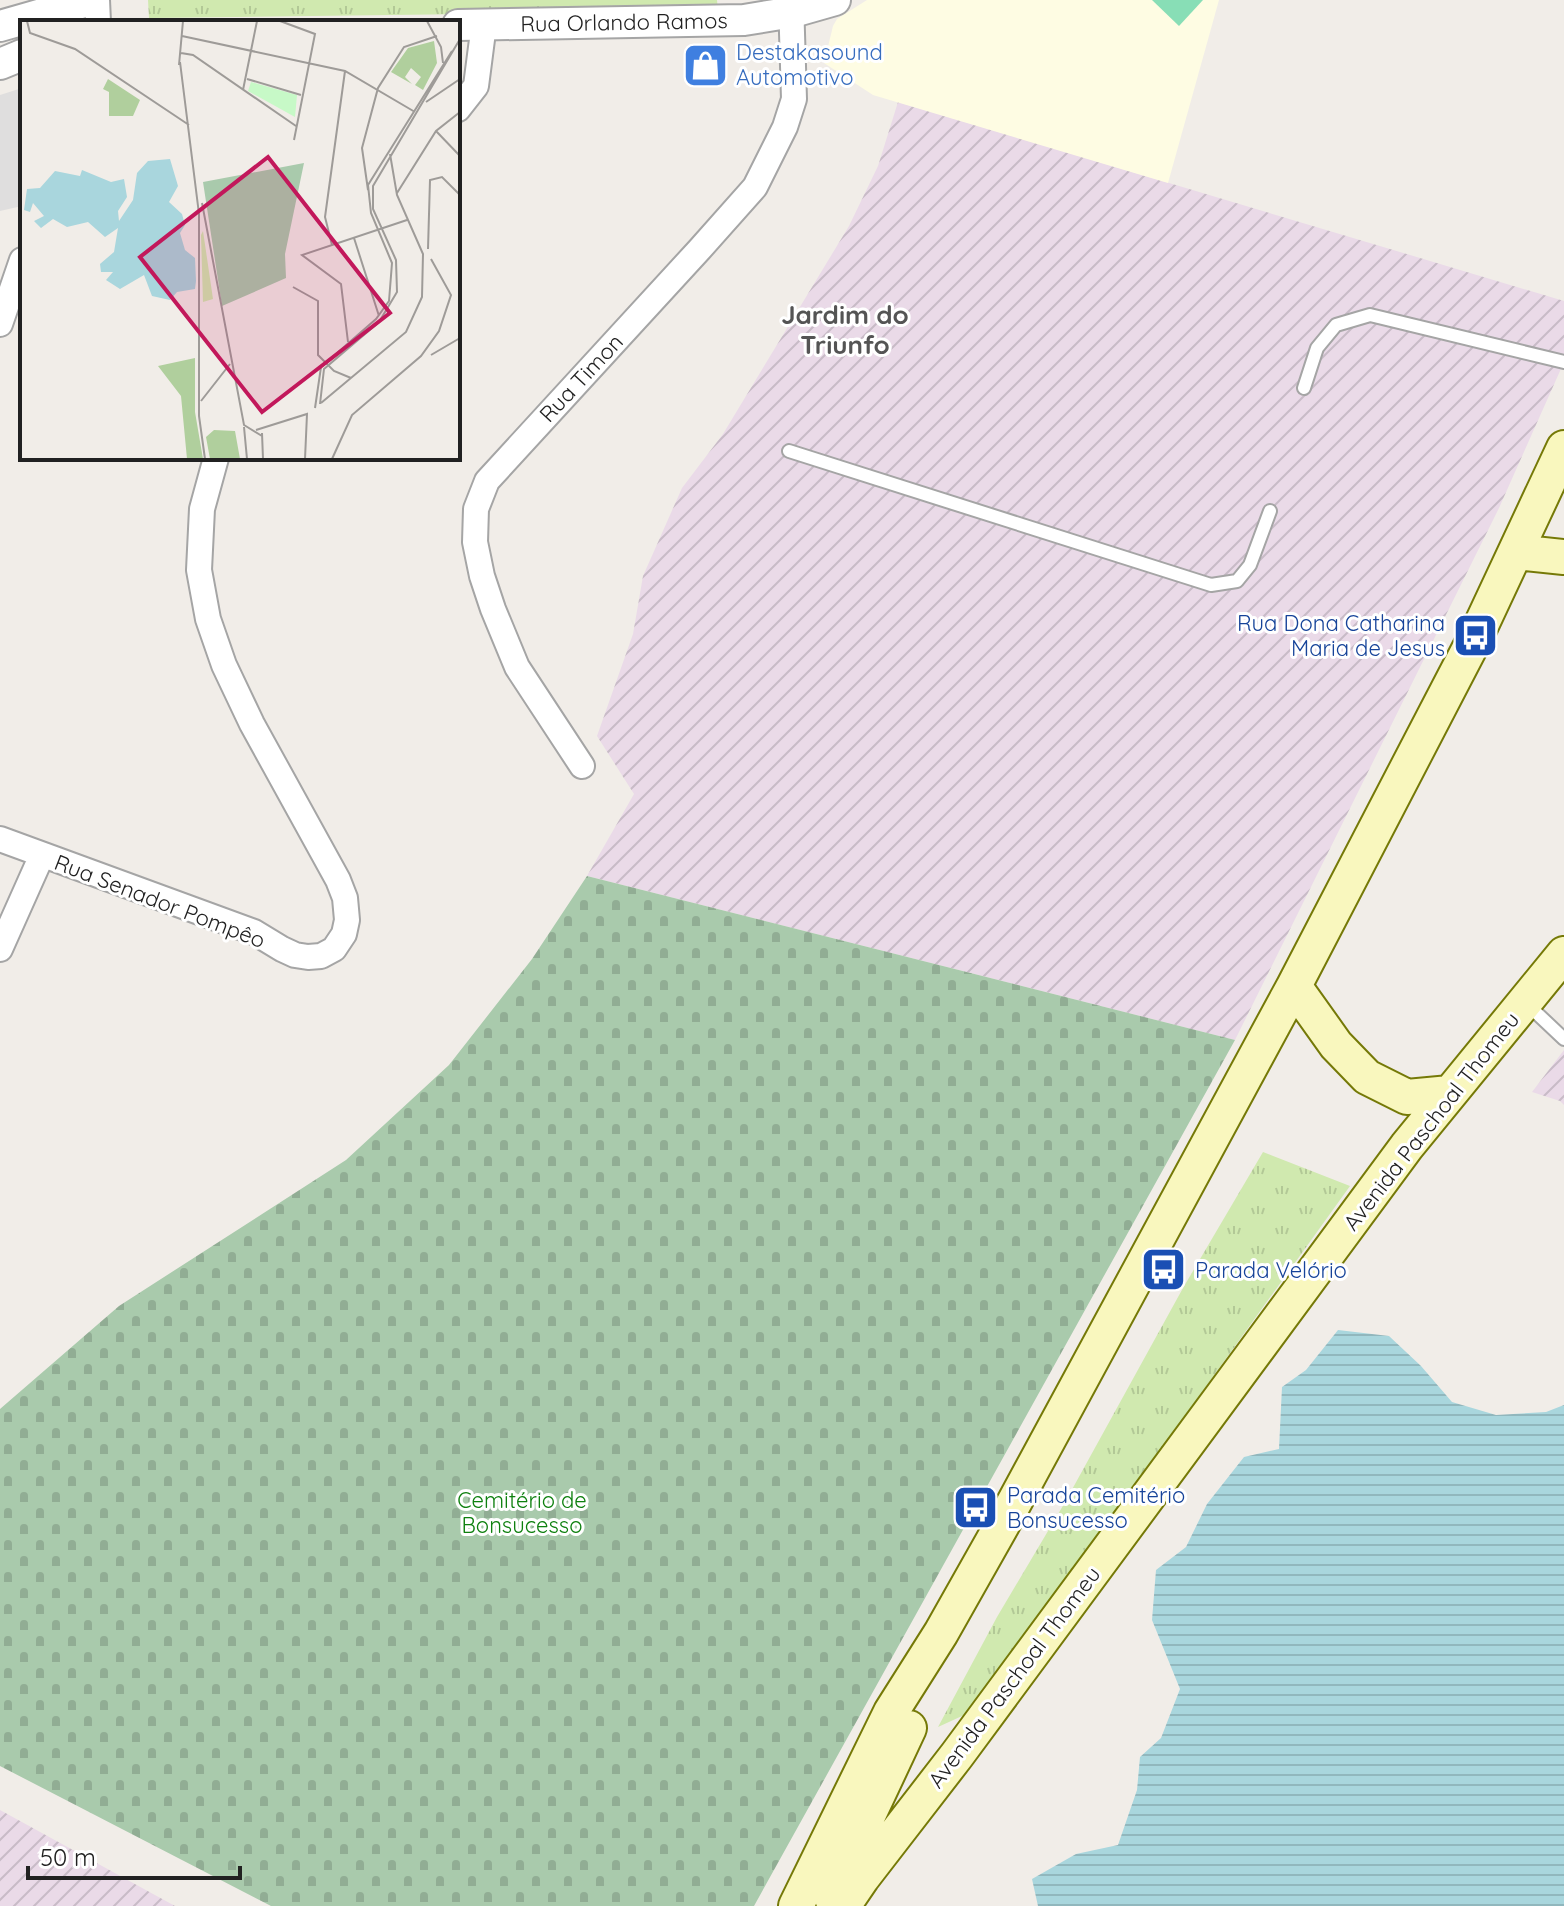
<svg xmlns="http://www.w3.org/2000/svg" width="1564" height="1906" viewBox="0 0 1564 1906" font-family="Quicksand,sans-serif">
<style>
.residential{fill:#dfdede}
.industrial{fill:url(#industrial-furrows)}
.education{fill:#fefce3}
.grass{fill:url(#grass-tufts)}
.cemetery{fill:url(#cemetery-stones)}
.pitch{fill:#88deb6}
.water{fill:url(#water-rules)}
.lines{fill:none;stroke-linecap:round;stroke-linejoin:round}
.service-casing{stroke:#a5a5a5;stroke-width:16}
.minor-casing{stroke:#a5a5a5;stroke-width:28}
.tertiary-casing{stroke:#a5a5a5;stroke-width:34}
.secondary-casing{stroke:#757907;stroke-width:38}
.service{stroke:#fff;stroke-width:12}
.minor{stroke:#fff;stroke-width:24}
.tertiary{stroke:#fff;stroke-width:30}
.secondary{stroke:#f9f7be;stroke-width:34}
.labels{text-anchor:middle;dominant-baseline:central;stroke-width:6;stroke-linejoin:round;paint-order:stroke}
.street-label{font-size:22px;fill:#212121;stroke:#fff}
.shop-label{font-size:22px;fill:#366cbe;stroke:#fff;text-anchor:start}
.transit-label{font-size:22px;fill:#164399;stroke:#fff;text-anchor:start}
.park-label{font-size:22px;fill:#0e800f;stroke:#fff}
.quarter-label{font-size:26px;font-weight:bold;fill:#545454;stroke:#fff}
.inset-road{fill:none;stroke:#9e9b98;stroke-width:2}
.view{fill:#c2185b;fill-opacity:0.15;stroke:#c2185b;stroke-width:4}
.inset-edge{fill:none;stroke:#212121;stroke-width:4}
</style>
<defs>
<pattern id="industrial-furrows" width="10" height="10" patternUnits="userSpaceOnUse" patternTransform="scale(2)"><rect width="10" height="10" fill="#eadae8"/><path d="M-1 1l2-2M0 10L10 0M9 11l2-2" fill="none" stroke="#c8bbc7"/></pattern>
<pattern id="grass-tufts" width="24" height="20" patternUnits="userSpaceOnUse" patternTransform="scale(2)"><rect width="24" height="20" fill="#d0e9af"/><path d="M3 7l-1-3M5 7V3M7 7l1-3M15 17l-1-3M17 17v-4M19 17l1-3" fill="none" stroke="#b2c896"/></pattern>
<pattern id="cemetery-stones" width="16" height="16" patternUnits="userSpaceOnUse" patternTransform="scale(2)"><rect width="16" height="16" fill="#a9caac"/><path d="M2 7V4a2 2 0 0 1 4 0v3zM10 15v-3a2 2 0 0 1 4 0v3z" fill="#91ad94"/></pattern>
<pattern id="water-rules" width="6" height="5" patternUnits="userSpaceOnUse" patternTransform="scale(2)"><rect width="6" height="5" fill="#a9d6dd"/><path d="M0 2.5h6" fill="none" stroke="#91b7bd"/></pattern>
</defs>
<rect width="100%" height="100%" fill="#f1ede8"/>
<path class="residential" d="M22 88V206L0 211V95Z"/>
<path class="industrial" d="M898 102 1564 301V362L1499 508 1235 1040 587 876 634 794 597 736 633 634 643 576 682 488 723 434 849 226 878 166Z
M1564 1050V1105L1560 1101 1532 1092Z
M0 1810 175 1906H0Z"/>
<path class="education" d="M867 0H1219L1168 183 873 95 824 63 833 26 837 19Z"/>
<path class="grass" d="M148 0H717L718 11 149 18Z
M1263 1152 1350 1186 973 1711 938 1727 997 1617 1064 1504 1183 1288Z"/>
<path class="cemetery" d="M587 876 1235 1040 754 1906H271L0 1766V1409L119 1306 346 1160 449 1065 532 959Z"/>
<path class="pitch" d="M1152 0H1203L1179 26Z"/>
<path class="water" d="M1338 1330 1389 1336 1421 1366 1452 1402 1496 1415 1546 1412 1564 1405V1906H1038L1032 1879 1076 1854 1118 1845 1137 1790 1140 1757 1161 1738 1180 1689 1152 1620 1156 1570 1186 1547 1207 1504 1244 1457 1279 1449 1282 1387 1306 1370Z"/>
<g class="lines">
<defs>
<path id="service" d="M1304 388 1317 348 1336 325 1370 315 1564 362
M789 451 1211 585 1237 581 1250 565 1270 511
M1527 1004 1564 1039"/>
<path id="minor" d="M97 0 98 22
M458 109 476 86 484 24
M0 324 22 260
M582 766 517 667 493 609 482 576 475 542 476 509 487 481 699 250 755 187 785 127 794 99 791 0
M0 839 254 932 282 949 295 955 308 957 321 956 334 949 344 934 347 920 345 898 338 880 252 724 224 665 208 619 199 570 202 509 216 458
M0 949 42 855"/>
<path id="tertiary" d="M458 25 744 20 793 12 835 0
M0 26 91 0
M0 64 22 55"/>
<path id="secondary" d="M1516 552 1564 557
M1294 986 1336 1045 1367 1077 1407 1097 1450 1093
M832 1898 842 1871 909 1728
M796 1906 891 1712 941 1633 1002 1525 1294 986 1476 636 1564 448
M843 1906 862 1878 957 1755 1407 1146 1564 954"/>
</defs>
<use href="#service" class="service-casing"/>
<use href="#minor" class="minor-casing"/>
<use href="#tertiary" class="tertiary-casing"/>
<use href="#secondary" class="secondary-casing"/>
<use href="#service" class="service"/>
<use href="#minor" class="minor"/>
<use href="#tertiary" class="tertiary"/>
<use href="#secondary" class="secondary"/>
</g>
<defs>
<symbol id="shop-square" viewBox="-11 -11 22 22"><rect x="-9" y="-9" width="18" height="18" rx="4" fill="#3f7fe0" stroke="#fff"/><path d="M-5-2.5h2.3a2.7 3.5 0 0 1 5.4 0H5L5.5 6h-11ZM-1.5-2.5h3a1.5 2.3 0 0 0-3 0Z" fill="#fff"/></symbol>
<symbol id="bus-square" viewBox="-11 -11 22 22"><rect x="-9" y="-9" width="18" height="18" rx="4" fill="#1a4fb4" stroke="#fff"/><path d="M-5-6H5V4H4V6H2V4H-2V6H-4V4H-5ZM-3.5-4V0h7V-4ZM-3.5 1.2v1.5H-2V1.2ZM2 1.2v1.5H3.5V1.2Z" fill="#fff"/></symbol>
</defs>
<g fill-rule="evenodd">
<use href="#shop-square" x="680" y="40" width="51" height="51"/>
<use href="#bus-square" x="1450" y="610" width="51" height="51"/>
<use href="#bus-square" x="1138" y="1244" width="51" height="51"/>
<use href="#bus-square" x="950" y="1482" width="51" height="51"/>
</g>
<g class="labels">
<g class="street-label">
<text transform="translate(624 22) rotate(-1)">Rua Orlando Ramos</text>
<text transform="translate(581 378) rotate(-47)">Rua Timon</text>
<text transform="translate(160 901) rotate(21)">Rua Senador Pompêo</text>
<text transform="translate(1431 1121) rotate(-52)">Avenida Paschoal Thomeu</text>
<text transform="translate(1014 1677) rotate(-53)">Avenida Paschoal Thomeu</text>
</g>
<g class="shop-label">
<text x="736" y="52">Destakasound<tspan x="736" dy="25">Automotivo</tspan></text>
</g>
<g class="transit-label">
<text x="1445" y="623" text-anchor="end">Rua Dona Catharina<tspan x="1445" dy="25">Maria de Jesus</tspan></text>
<text x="1195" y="1270">Parada Velório</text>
<text x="1007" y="1495">Parada Cemitério<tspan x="1007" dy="25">Bonsucesso</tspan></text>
</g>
<g class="park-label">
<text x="522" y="1500">Cemitério de<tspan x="522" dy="25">Bonsucesso</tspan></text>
</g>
<g class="quarter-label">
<text x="845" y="314">Jardim do<tspan x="845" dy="30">Triunfo</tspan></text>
</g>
</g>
<g transform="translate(20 20)">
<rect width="440" height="440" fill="#f1ede8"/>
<path d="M183 211 193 279 183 282 181 215Z" fill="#d0e9af"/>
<path d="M414 21 417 43 403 70 395 65 401 57 391 48 385 57 392 64 371 52 388 28ZM88 59 120 80 113 96H89V72L83 69ZM175 338V392L183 439H167L161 376 138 346ZM194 410 215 411 220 439H190L186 417Z" fill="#b0cf9d"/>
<path d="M284 143 265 234 266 258 202 286 183 162Z" fill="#a9caac"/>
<path d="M231 62 277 75 275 97 228 71Z" fill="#c7f9c7"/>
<path d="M150 139 158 166 149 182 162 194 165 205 160 213 165 230 175 238 176 261 175 269 157 272 150 280 132 276 124 255 100 269 86 260 93 252H81L80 244 94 232 98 208 85 217 68 202 47 207 33 199 21 208 14 201 24 196 13 183 10 192 4 190 7 169 20 168 35 151 60 156 62 150 91 162 104 159 107 177 98 191 99 201 113 180 117 153 128 141Z" fill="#a9d6dd"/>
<path class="inset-road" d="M7 1 10 13 55 29 169 105M260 1 295 14 274 120M407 1 421 27 423 43M162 16 325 51 395 92M161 33 173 35 276 106M160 42 179 194V396L185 439M159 45 163 1M227 59 281 75M223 70 237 1M406 82 440 59M416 111 440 136M348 170 342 128 358 68 384 27 417 16M377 173 416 111 440 92M182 183 224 405 242 416M334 218 359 296M312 225 305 197 325 51M408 229 410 160 422 157 440 175M273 267 298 281V335L314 351 331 358M328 322 321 264 282 235 387 200M411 335 440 318M181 381 210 344M301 383 386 312 402 277 403 234 377 175 370 134M300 384 304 349 359 302 377 272 376 240 353 189V166L440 19M295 388 301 347 356 299 369 281 372 243 351 193 348 165 432 31M224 407 227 439M236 410 287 394 285 439M242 413 243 439M312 439 332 395 401 336 419 311 431 275 411 239"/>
<path class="view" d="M248 137 370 293 242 392 120 237Z"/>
<rect width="440" height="440" class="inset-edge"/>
</g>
<path d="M28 1866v12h212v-12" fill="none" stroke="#212121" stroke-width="4"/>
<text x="40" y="1866" font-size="24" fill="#212121" stroke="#ffffff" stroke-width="6" paint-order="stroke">50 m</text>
</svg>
